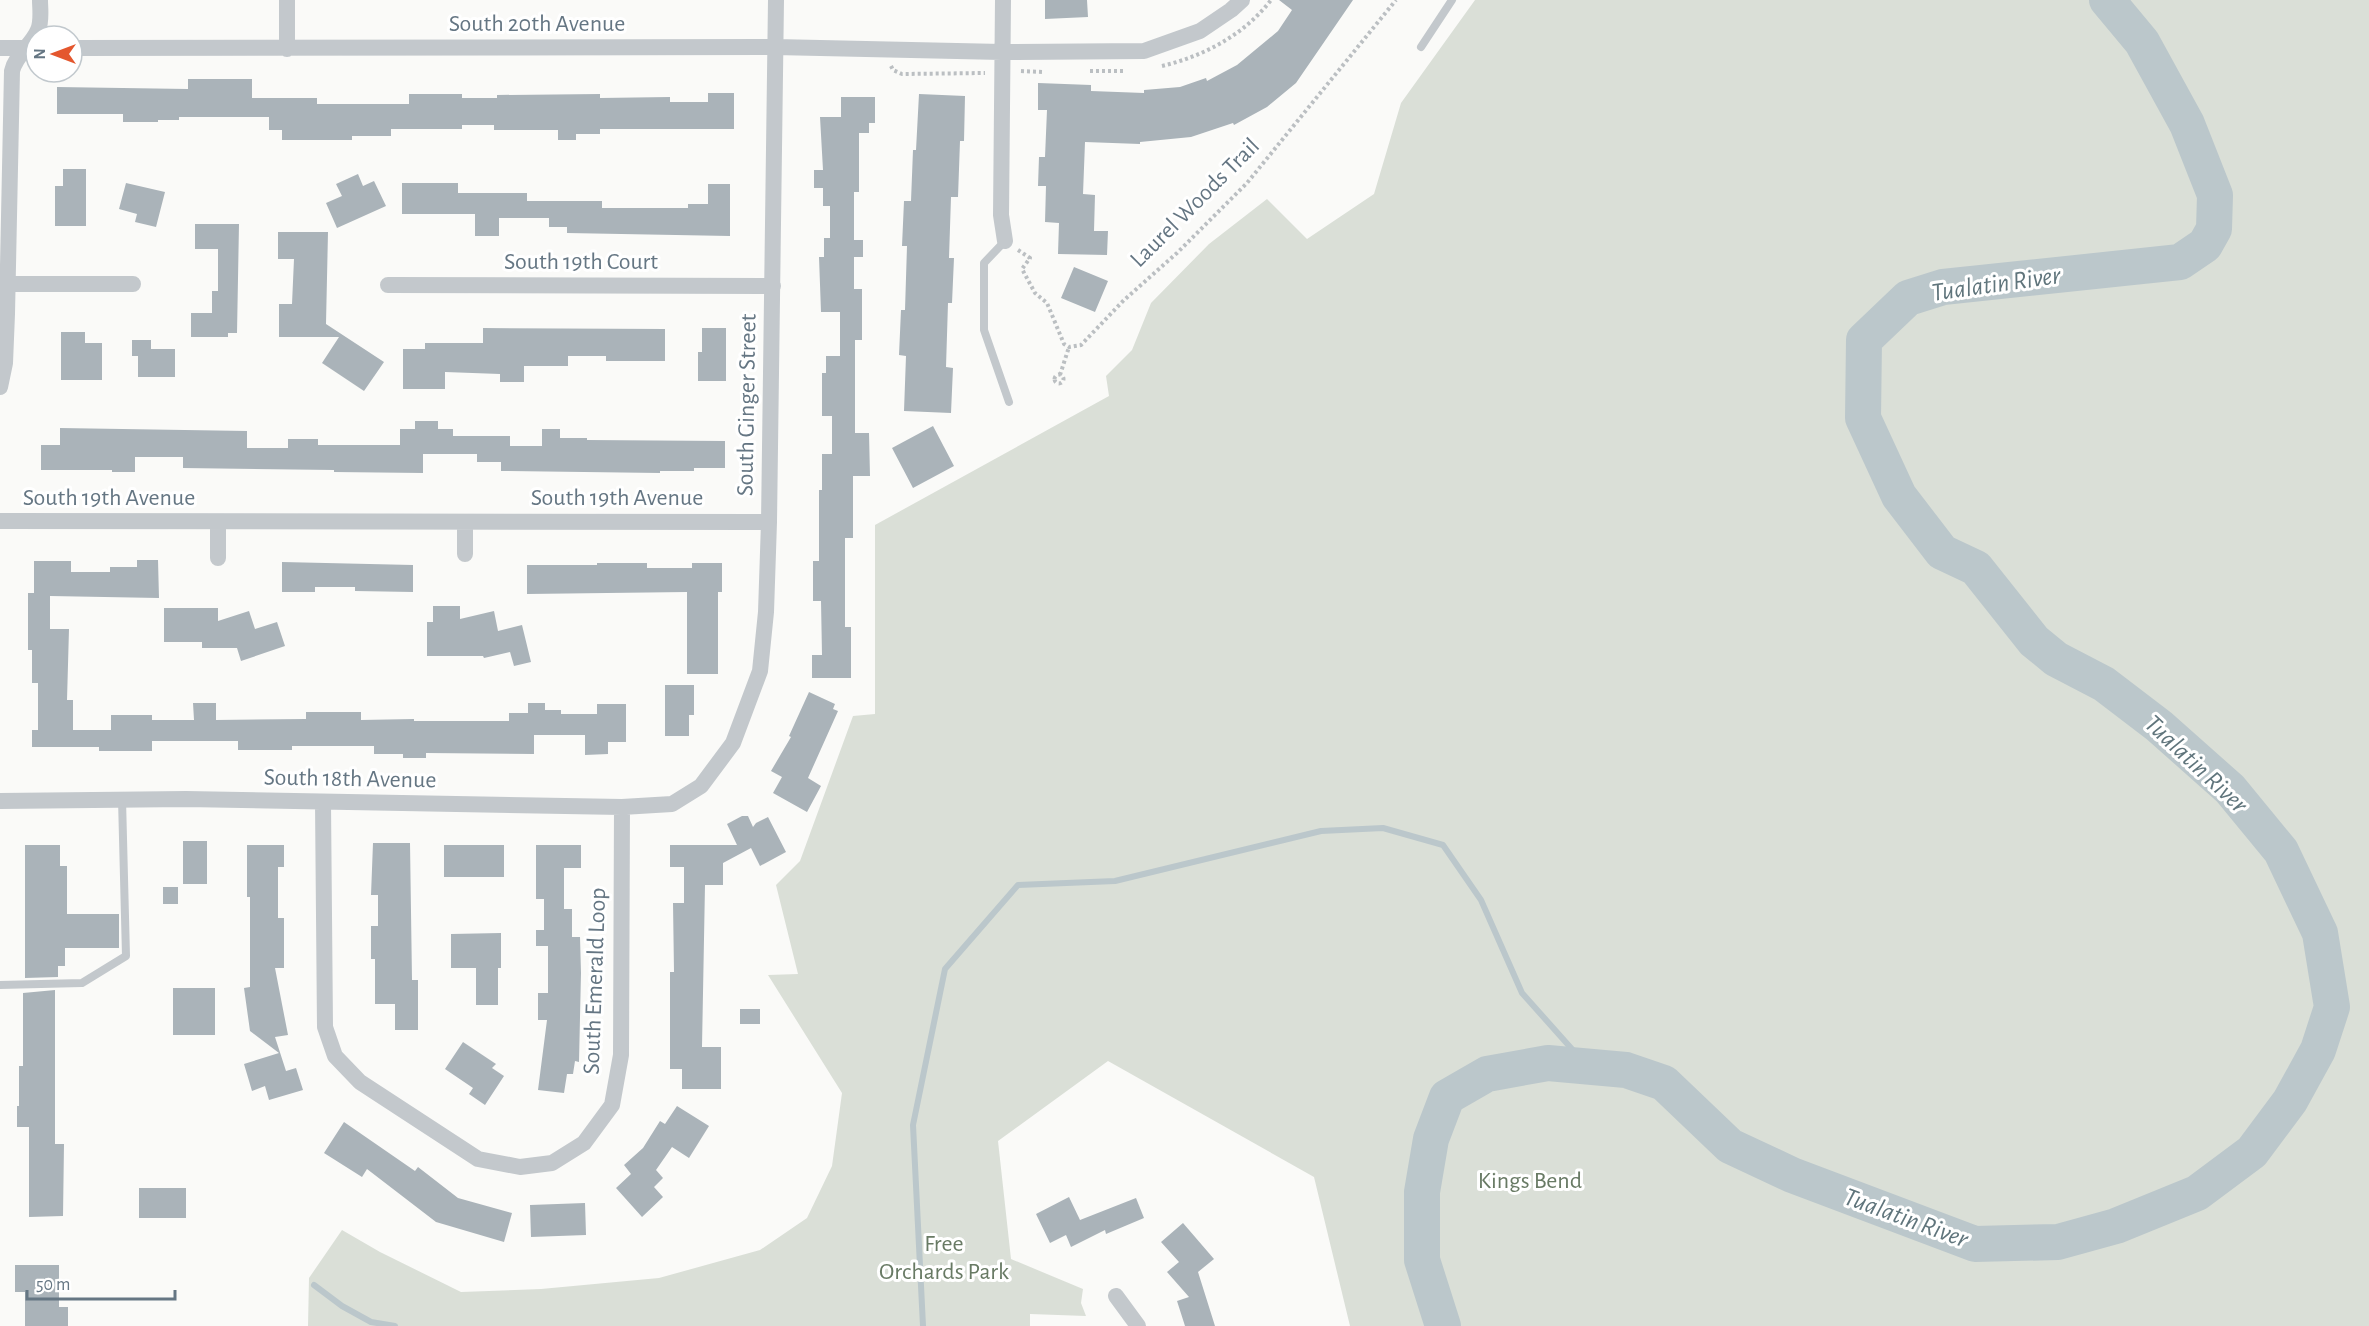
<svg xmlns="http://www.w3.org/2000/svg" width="2369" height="1326" viewBox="0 0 2369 1326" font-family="'Alegreya Sans',sans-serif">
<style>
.green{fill:#dadfd7}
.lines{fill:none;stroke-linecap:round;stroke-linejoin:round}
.stream{stroke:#bbc7cb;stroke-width:6}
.river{stroke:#bbc7cb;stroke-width:36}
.building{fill:#aab3b9}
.path{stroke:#bbbfc2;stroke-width:4;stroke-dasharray:3 3;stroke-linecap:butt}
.lane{stroke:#c3c8cc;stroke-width:8}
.street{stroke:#c3c8cc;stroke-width:16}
.labels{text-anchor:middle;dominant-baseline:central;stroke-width:6;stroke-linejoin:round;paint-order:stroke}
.street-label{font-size:24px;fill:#657683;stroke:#fff}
.park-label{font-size:24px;fill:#687a64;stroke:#fff}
.water-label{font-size:26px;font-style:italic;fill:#60757c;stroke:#fff}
</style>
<rect width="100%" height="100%" fill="#fafaf8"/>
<path class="green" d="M1475 0H2369V1326H1350L1314 1177 1108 1061 998 1141 1011 1259 1083 1289 1081 1303 1086 1316 1030 1314V1326H308L309 1278 342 1230 380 1252 461 1292 541 1289 659 1278 760 1250 807 1218 832 1166 842 1093 768 975 798 974 776 885 800 861 853 716 875 714V525L1109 396 1106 376 1132 350 1151 303 1209 244 1267 199 1307 239 1374 194 1401 103Z"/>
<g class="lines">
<path class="stream" d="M314 1285 342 1306 371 1322 395 1326
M923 1326 913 1125 945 969 1018 885 1115 881 1321 831 1383 828 1443 845 1481 900 1522 993 1587 1066"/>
<path class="river" d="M1443 1326 1422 1260V1192L1431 1139 1447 1097 1487 1074 1548 1063 1626 1070 1664 1083 1730 1146 1792 1175 1975 1244 2058 1242 2116 1226 2197 1193 2252 1152 2290 1101 2318 1050 2332 1007 2320 933 2281 851 2230 789 2159 726 2104 684 2056 659 2034 641 1976 568 1942 552 1899 496 1863 418 1864 340 1908 298 1943 287 2180 262 2205 245 2214 229 2215 195 2187 124 2142 42 2107 0"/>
</g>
<path class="building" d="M1045 0H1087L1088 17 1045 19Z
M1279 0H1353L1296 83 1267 107 1234 125 1233 123 1191 137 1140 142V144L1085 142 1083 194 1095 195 1094 231H1108L1107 255 1058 254 1059 223 1045 222 1046 186H1038L1039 157H1045L1047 110H1038V83L1091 85V91L1144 93V90L1180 87 1206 78 1207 81 1237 65 1278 31 1292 10Z
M188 79H252V98H317V104H409V94H462V98H497V95L600 94V98L670 97V102H708V93H734V129H600V134H576V140H558V130H494V125H462V129H391V136H352V140H282V130H269V117H179V120H158V122H123V114H57V87L188 89Z
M919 94 965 96 964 141H960L958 197H951L949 258H954L952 303H948L946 367 953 368 951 413 904 411 906 356 899 355 901 310H905L907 246H902L904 201H911L913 150H916Z
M841 97H875V123H869V133H859V192H854V240H863V257H854V289H862V340H855V433H869L870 476H853V538H845V627H851V678H812V655H822L821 601H813V561H819V490H822V454H832V416H822V373H826V356H840V312H821L819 257H824V238H830V206H823V188H814V170H823L820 117H841Z
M63 169H86V226H55V186H63Z
M358 174 363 186 374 181 386 206 337 228 326 203 342 196 336 184Z
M126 183 165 192 156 227 135 222 137 214 119 209Z
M402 183H458V193H527V201H602V208H688V204H708V184H730V236L567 233V227H549V218H499V236H475V214H402Z
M195 224H239L237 333H228V337H191V313H212V291H218V249H195Z
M278 232H328L326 324 384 362 364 391 322 363 339 337H279V304H292L294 259H278Z
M1074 267 1108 281 1095 312 1061 298Z
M483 328 665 329V361H606V356H568V366H524V382H500V374L445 372V389H403V349H425V343H483Z
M702 328H726V381H698V352H702Z
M61 332H85V343H102V380H61Z
M132 340H151V349H175V377H138V356H132Z
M415 421H438V429H453V436H510V446H542V429H560V438H587V440L725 441V468H694V471H660V473L501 471V462H477V454H423V473L334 472V470L183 468V457H135V472H112V470H41V445H60V428L247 431V448H288V439H318V445H400V429H415Z
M933 426 954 466 913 488 892 448Z
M137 560H158L159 598 50 596V629H69L67 700H73V730H111V715H152V720H194L193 703H216V720L306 719V712H361V720L414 719V721H509V713H528V703H545V710H561V714H597V704H626V742H608V754L585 755V735H534V754L426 753V758H403V754H374V746H292V750H238V741H152V751H99V747H32V730H38V683H32V650H28V593H34V561H71V572H110V567H137Z
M282 562 413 565V592L355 591V587H315V592H282Z
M597 563H647V568H692V563H722V592H718V674H687V592L527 594V565H597Z
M433 606H460V619L494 611 498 631 522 625 531 662 514 666 510 652 484 658 483 656H427V622H433Z
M164 608H218V621L249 611 255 629 277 622 285 646 241 661 237 648H202V642H164Z
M665 685H694V715H689V736H665Z
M809 692 835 704 833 709 838 711 808 778 821 786 807 812 773 793 782 777 771 771 791 737 789 736Z
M742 816H748L753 827 756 823 768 817 786 852 760 866 751 848 723 863V885H705L702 1047H721V1089H682V1069H670V972H674L673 903H684V867H670V845H737L727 824Z
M183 841H207V884H183Z
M373 843H410L412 980H418V1030H395V1004H375V959H371V926H378V895H371Z
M25 845H60V866H67V914H119V948H65V966H58V977L25 978Z
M247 845H284V867H278V918H284V968H275L288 1035 275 1037 286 1071 296 1068 303 1090 269 1100 265 1086 252 1091 244 1064 279 1053 250 1031 244 988 250 987V897H247Z
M444 845H504V877H444Z
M536 845H581V868H564V909H572V937H580L581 973 579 1062 575 1061 573 1074H567L564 1093 538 1090 547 1020H538V993H548V946H536V930H544V899H536Z
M163 887H178V904H163Z
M501 933V968H498V1005H476V968H451V934Z
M173 988H215V1035H173Z
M55 990V1144H64L63 1216 29 1217V1127H17V1106H19V1066H23V993Z
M740 1009H760V1024H740Z
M463 1042 496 1064 492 1068 504 1076 485 1105 469 1094 473 1088 445 1069Z
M677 1106 709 1126 689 1158 672 1147 656 1170 663 1178 654 1187 663 1197 642 1217 616 1188 631 1174 624 1165 643 1148 660 1121 665 1124Z
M344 1122 415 1171 418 1167 458 1198 512 1213 504 1242 436 1222 367 1169 362 1177 324 1153Z
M139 1188H186V1218H139Z
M1069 1197 1080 1220 1136 1198 1144 1218 1106 1234 1105 1230 1071 1247 1066 1235 1050 1243 1036 1214Z
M585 1203 586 1235 531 1237 530 1205Z
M1183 1223 1214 1259 1198 1272 1215 1326H1185L1177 1301 1189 1297 1167 1272 1179 1262 1161 1242Z
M15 1265H59V1307H68V1326H25V1292H15Z"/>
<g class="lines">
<path class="path" d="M891 66 893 70 902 74 985 73
M1162 66C1204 56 1244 35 1271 0
M1021 71 1044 72
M1090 71H1125
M1018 250 1030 258 1022 269 1035 293 1047 303 1064 344 1069 347 1081 345 1124 300 1177 253 1247 183 1396 0
M1054.5 379a4.5 4.5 0 1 1 9 0a4.5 4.5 0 1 1-9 0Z
M1060 375 1069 347"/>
<path class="lane" d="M1421 47 1452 0
M1005 241 984 263V330L1009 402
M0 985 82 983 126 956 122 799"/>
<path class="street" d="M287 0V49
M1003 0 1001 215 1005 241
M0 48H32
M72 48 775 47 1002 52 1144 51 1200 31 1231 10 1242 0
M0 284H133
M388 285 773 286
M0 387 5 363 7 314 12 71C16 54 32 45 38 30 42 21 40 9 40 0
M0 521 769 522
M465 554V522
M218 558V522
M0 801 186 799 622 807 672 804 701 786 733 743 760 671 766 612 769 522 776 0
M323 803 325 1027 335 1056 360 1082 478 1159 520 1167 552 1163 584 1143 612 1105 621 1055 622 807
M1116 1296 1138 1326"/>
</g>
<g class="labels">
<g class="street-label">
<text x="537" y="24">South 20th Avenue</text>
<text transform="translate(1195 203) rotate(-45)">Laurel Woods Trail</text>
<text x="581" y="262">South 19th Court</text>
<text transform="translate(747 405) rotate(-89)">South Ginger Street</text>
<text x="109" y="498">South 19th Avenue</text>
<text x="617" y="498">South 19th Avenue</text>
<text transform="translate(350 779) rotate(1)">South 18th Avenue</text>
<text transform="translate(595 981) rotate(-88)">South Emerald Loop</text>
</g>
<g class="park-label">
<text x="1530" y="1181">Kings Bend</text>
<text x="944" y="1244">Free<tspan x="944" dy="28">Orchards Park</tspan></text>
</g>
<g class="water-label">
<text transform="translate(1996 284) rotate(-8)">Tualatin River</text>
<text transform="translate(2196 764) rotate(43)">Tualatin River</text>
<text transform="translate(1906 1218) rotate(20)">Tualatin River</text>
</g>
</g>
<g transform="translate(54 54) rotate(270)"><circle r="28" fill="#ffffff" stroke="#c1c8cd" stroke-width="1.5"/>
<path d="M0-4.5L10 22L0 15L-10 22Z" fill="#e4572e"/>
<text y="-9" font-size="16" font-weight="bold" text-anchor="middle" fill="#657683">N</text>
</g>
<path d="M27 1290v9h148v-9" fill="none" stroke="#657683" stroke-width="3"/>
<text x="36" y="1290" font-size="18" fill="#657683" stroke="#ffffff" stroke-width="4.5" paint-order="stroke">50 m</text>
</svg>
